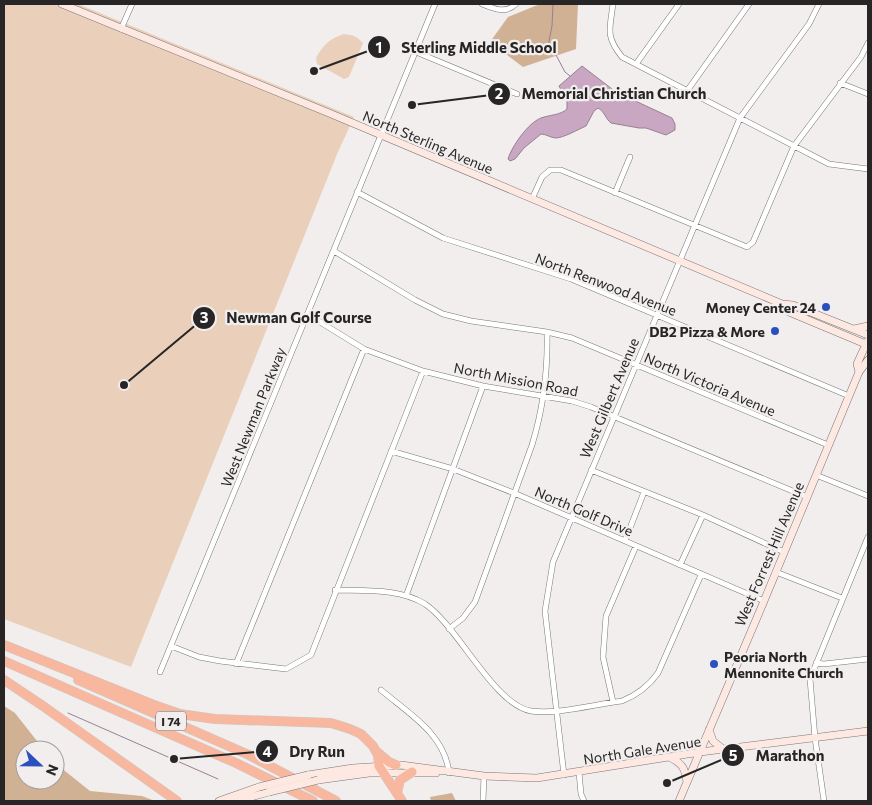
<svg xmlns="http://www.w3.org/2000/svg" width="872" height="805" viewBox="0 0 872 805" font-family="Commissioner,sans-serif">
<style>
.green{fill:#ead0ba}
.forest{fill:#d1b194}
.water{fill:#c9a7c2;stroke:#988093}
.lines{fill:none;stroke-linecap:round;stroke-linejoin:round}
.stream{stroke:#988093;stroke-width:1}
.street-casing{stroke:#797676;stroke-width:6}
.secondary-casing{stroke:#797676;stroke-width:8}
.highway-casing{stroke:#cbcbcb;stroke-width:10}
.street{stroke:#fff;stroke-width:5}
.secondary{stroke:#fde9e2;stroke-width:7}
.highway{stroke:#f8b79f;stroke-width:9}
.secondary-bridge-casing{stroke:#797676;stroke-width:8;stroke-linecap:butt}
.secondary-bridge{stroke:#fde9e2;stroke-width:7}
.poi-dot{fill:#2a50c0;stroke:#f2eeee;stroke-width:2}
.labels{text-anchor:middle;dominant-baseline:central;stroke-width:4.5;stroke-linejoin:round;paint-order:stroke}
.shield{fill:#f2eeee;stroke:#646161;stroke-width:1}
.shield-label{font-size:12px;font-weight:bold;fill:#272525}
.street-label{font-size:14px;fill:#272525;stroke:#f2eeee}
.poi-label{font-size:14px;font-weight:bold;fill:#272525;stroke:#f2eeee;text-anchor:end}
.leader{fill:none;stroke:#272525;stroke-width:2}
.callout-dot{fill:#272525;stroke:#f2eeee;stroke-width:2}
.mark-label{font-size:15px;text-anchor:middle;font-weight:bold;fill:#fff}
.callout-label{font-size:15px;text-anchor:middle;font-weight:bold;fill:#272525;stroke:#f2eeee;stroke-width:4.5;stroke-linejoin:round;paint-order:stroke}
</style>
<rect width="100%" height="100%" fill="#f2eeee"/>
<path class="green" d="M4 4H78L354 117 338 152 131 667 4 619Z
M344 34C352 35 357 36 363 43L349 77 344 79 317 64 316 58C323 45 329 39 344 34Z"/>
<path class="forest" d="M540 4H578L576 49 523 67 490 42 508 17Z
M4 706 15 713 44 750H25V780H55V763L90 791 142 796 155 801H4Z
M452 793 456 801H431L430 797Z"/>
<path class="water" d="M582 66 616 92 672 118 675 124V130L666 135 646 128H639L611 123C605 118 605 112 598 108L594 111 586 126C579 129 563 138 556 138 551 138 546 134 541 134L524 148 515 159 510 161 508 159C512 146 528 123 541 118 549 115 561 115 567 109V101L559 86Z"/>
<g class="lines">
<path class="stream" d="M553 4 552 26 547 51 556 55 565 72 570 76
M68 713 218 779"/>
<defs>
<path id="street" d="M482 4C494 9 506 14 516 4
M613 4C610 29 605 36 622 57L829 164 868 169
M121 29 132 4
M416 52 517 94
M636 64 679 4
M840 83 868 94
M687 91 749 4
M357 192 443 238 571 279 849 396
M615 193 630 157
M532 199 542 177 550 170H561L747 247 753 242 794 146 861 57 868 43
M334 251 415 300 443 314 471 321 547 332 572 338 828 445
M307 314 364 349 423 371 483 386 572 401 591 407 807 497
M391 451 453 469 514 493 764 601
M591 470 703 515 784 552
M816 475 868 496
M625 541 644 492
M680 565 703 515
M776 572 842 598
M335 590C365 591 399 588 425 604 458 626 494 705 531 711 556 715 596 704 622 701 637 695 648 687 658 673L701 575
M406 596 483 386
M449 629 463 618 475 602 532 445C544 406 548 372 547 332
M171 646 199 657 220 661 286 669 311 655 423 371
M816 663 824 664 868 659
M236 664 364 349
M160 672 435 4
M381 690C408 713 445 734 449 773
M613 702 603 657 606 616 636 546
M579 772 581 794 584 801
M564 775 545 611 553 562 740 118 809 24 819 4
M483 801 484 776
M824 801 815 738 810 679 868 537"/>
<path id="secondary" d="M62 4 329 113 782 304 793 305 868 335
M783 305 789 312 868 345
M854 329 868 326
M859 372 857 364 867 342
M709 730 713 741 723 749
M671 758C683 764 685 769 687 782
M308 775 353 768 401 765 484 776 537 778 700 752 868 731
M318 780 369 773H436
M219 801 259 787
M236 801 269 792
M679 801 764 601 849 396 859 372 868 360"/>
<path id="highway" d="M4 645 154 705 180 714 215 719 331 723 350 729 361 734 373 746 378 755 379 766 402 801
M4 661 236 763 313 801
M4 680 43 706 177 801
M78 680 249 755 336 801
M376 751 389 762 396 765
M397 793 400 780 412 772"/>
</defs>
<use href="#street" class="street-casing"/>
<use href="#secondary" class="secondary-casing"/>
<use href="#highway" class="highway-casing"/>
<use href="#street" class="street"/>
<use href="#secondary" class="secondary"/>
<use href="#highway" class="highway"/>
<defs>
<path id="secondary-bridge" d="M259 787 308 775
M269 792 318 780"/>
</defs>
<use href="#secondary-bridge" class="secondary-bridge-casing"/>
<use href="#secondary-bridge" class="secondary-bridge"/>
</g>
<g class="poi-dot">
<circle cx="826" cy="307" r="5"/>
<circle cx="775" cy="331" r="5"/>
<circle cx="714" cy="664" r="5"/>
</g>
<g class="labels">
<rect class="shield" x="156" y="711.5" width="30" height="19" rx="4"/>
<g class="shield-label">
<text x="171" y="721">I 74</text>
</g>
<g class="street-label">
<text transform="translate(428 142) rotate(23)">North Sterling Avenue</text>
<text transform="translate(606 284) rotate(21)">North Renwood Avenue</text>
<text transform="translate(516 379) rotate(11)">North Mission Road</text>
<text transform="translate(710 384) rotate(23)">North Victoria Avenue</text>
<text transform="translate(609 398) rotate(-67)">West Gilbert Avenue</text>
<text transform="translate(253 417) rotate(-68)">West Newman Parkway</text>
<text transform="translate(584 511) rotate(23)">North Golf Drive</text>
<text transform="translate(769 554) rotate(-67)">West Forrest Hill Avenue</text>
<text transform="translate(642 750) rotate(-9)">North Gale Avenue</text>
</g>
<g class="poi-label">
<text x="816" y="307">Money Center 24</text>
<text x="765" y="331">DB2 Pizza &amp; More</text>
<text x="724" y="656" text-anchor="start">Peoria North<tspan x="724" dy="16">Mennonite Church</tspan></text>
</g>
</g>
<path class="leader" d="M314 71L379 47M412 105L499 94M124 385L204 318M174 759L267 751M667 783L733 755"/>
<g class="callout-dot">
<circle cx="314" cy="71" r="5"/>
<circle cx="412" cy="105" r="5"/>
<circle cx="124" cy="385" r="5"/>
<circle cx="174" cy="759" r="5"/>
<circle cx="667" cy="783" r="5"/>
<circle cx="379" cy="47" r="12"/>
<circle cx="499" cy="94" r="12"/>
<circle cx="204" cy="318" r="12"/>
<circle cx="267" cy="751" r="12"/>
<circle cx="733" cy="755" r="12"/>
</g>
<g class="mark-label">
<text x="379" y="53">1</text>
<text x="499" y="99">2</text>
<text x="204" y="323">3</text>
<text x="267" y="757">4</text>
<text x="733" y="761">5</text>
</g>
<g class="callout-label">
<text x="479" y="53">Sterling Middle School</text>
<text x="614" y="99">Memorial Christian Church</text>
<text x="299" y="323">Newman Golf Course</text>
<text x="317" y="757">Dry Run</text>
<text x="790" y="761">Marathon</text>
</g>
<rect width="872" height="805" fill="none" stroke="#272525" stroke-width="10"/>
<g transform="translate(40 765) rotate(112)"><circle r="24" fill="#f2eeee" stroke="#a19e9e"/>
<path d="M0-4L9 19L0 12L-9 19Z" fill="#2a50c0"/>
<text y="-8" font-size="14" font-weight="bold" text-anchor="middle" fill="#272525">N</text>
</g>
</svg>
